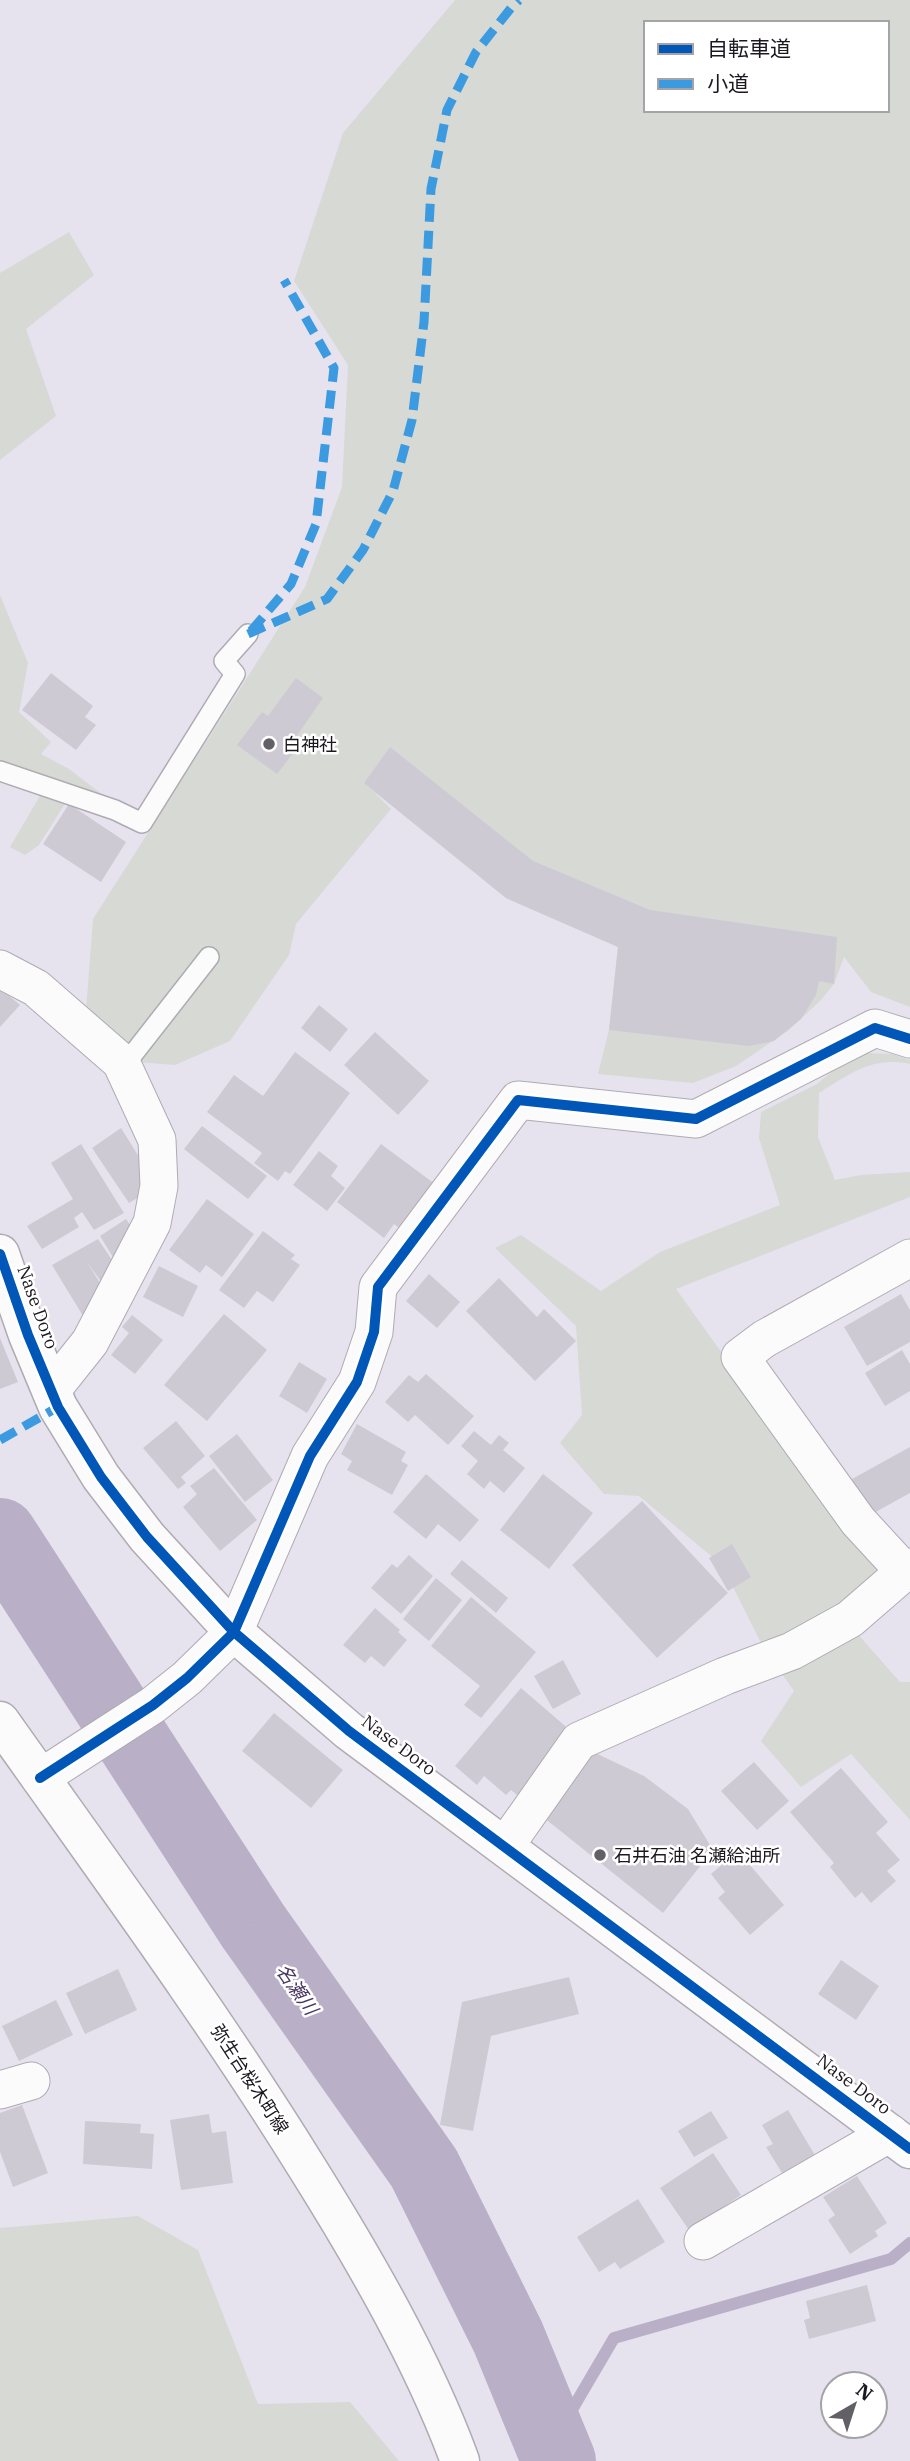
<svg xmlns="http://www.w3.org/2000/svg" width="910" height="2461" viewBox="0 0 910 2461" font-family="'IBM Plex Serif','Noto Sans JP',serif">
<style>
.green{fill:#d6d9d4;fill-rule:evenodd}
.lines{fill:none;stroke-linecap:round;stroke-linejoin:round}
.stream{stroke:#b9b0c8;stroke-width:12}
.river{stroke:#b9b0c8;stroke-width:74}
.building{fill:#cecad4}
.service-casing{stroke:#aeabb3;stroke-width:22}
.minor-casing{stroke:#aeabb3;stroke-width:39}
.tertiary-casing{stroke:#aeabb3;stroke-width:41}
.secondary-casing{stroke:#aeabb3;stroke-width:41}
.service{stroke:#fbfbfc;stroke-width:19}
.minor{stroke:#fbfbfc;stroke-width:37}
.tertiary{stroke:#fbfbfc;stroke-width:38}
.secondary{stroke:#fbfbfc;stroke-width:38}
.quiet{stroke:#3b9ae0;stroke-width:9;stroke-dasharray:18 9;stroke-linecap:butt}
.cycleway-casing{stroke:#fff;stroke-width:15}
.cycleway{stroke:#0057b8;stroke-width:10}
.poi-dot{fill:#625f67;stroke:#fff;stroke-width:2.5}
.labels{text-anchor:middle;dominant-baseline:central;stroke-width:5;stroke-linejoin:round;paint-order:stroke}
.poi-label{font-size:18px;fill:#1b181f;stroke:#fff;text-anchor:start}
.street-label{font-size:18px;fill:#1b181f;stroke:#fff}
.water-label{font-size:19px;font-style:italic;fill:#4a3762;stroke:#fff}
</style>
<rect width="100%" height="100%" fill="#e7e3ee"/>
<path class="green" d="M455 0H910V1007L871 992 844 957 834 984 821 1000 789 1030 736 1066 693 1083 598 1074 609 1030 618 947 506 898 372 790 391 809 296 924 289 955 230 1041 175 1065 137 1062 86 1011 93 919 305 587 342 487 348 365 294 281 343 133ZM646 23H887V110H646Z
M69 232 94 275 26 329 56 416 0 460V273Z
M0 595 28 663 19 712 51 742 41 754 69 769 103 795 88 800 71 794 39 845 25 855 10 847 41 794 0 780Z
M867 1053 892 1054 910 1060V1064C872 1056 850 1074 819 1093L818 1137 835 1180 861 1175 910 1172V1197L676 1289 835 1510 885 1570 855 1631 900 1682H910V1820L851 1754 801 1787 761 1741 794 1691 762 1645 722 1565 639 1496 604 1494 560 1443 582 1415 576 1326 495 1248 521 1235 601 1291 660 1252 780 1205 759 1138 761 1112 817 1084 841 1064Z
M138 2216 198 2250 258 2404 350 2402 399 2461H0V2228Z"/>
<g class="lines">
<path class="stream" d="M553 2442 614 2338 891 2259 910 2243"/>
<path class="river" d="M0 1535 253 1926 424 2168 508 2337 559 2461"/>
</g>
<path class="building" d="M51 673 93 706 85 717 96 725 76 750 22 710Z
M296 678 323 698 296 737 302 742 277 774 237 745 262 712 268 716Z
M390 747 533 861 650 910 837 937 834 984 819 981 816 995 801 1019 774 1041 749 1046 609 1030 618 947 506 898 364 783Z
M69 804 126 842 101 882 43 844Z
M0 988 20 1005 0 1027Z
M319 1005 348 1029 330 1052 301 1028Z
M375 1032 429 1081 398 1115 344 1065Z
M295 1052 350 1093 290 1174 285 1171 278 1181 254 1163 262 1153 207 1112 234 1075 263 1096Z
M202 1126 267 1176 248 1199 184 1149Z
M121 1128 146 1168 139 1197 129 1203 92 1148Z
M81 1144 124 1213 94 1230 82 1212 74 1218 79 1227 42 1249 27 1226 73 1199 51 1163Z
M381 1144 439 1187 405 1232 394 1224 384 1238 337 1202Z
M319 1151 338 1166 331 1176 345 1188 327 1211 293 1185Z
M207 1199 254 1234 222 1277 206 1265 200 1273 169 1250Z
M126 1219 139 1238 119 1267 100 1236Z
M263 1231 295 1255 291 1259 300 1265 273 1302 257 1291 244 1308 219 1290Z
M98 1239 122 1275 105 1287 87 1262 110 1299 83 1316 52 1265Z
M159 1266 198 1286 183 1317 143 1297Z
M429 1274 460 1302 437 1328 406 1301Z
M499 1278 537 1317 544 1309 576 1341 535 1381 466 1311Z
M901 1294 910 1310V1342L867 1366 844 1327Z
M224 1314 267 1350 207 1421 164 1385Z
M132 1315 163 1340 135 1374 111 1355 129 1333 122 1327Z
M0 1338 18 1382 0 1389Z
M902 1350 910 1364V1391L885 1406 865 1373Z
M299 1362 327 1379 307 1413 279 1396Z
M426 1374 474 1416 448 1445 415 1415 408 1422 385 1402 409 1375 418 1382Z
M176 1421 205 1456 181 1477 186 1483 178 1489 143 1448Z
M357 1424 406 1452 401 1461 408 1465 392 1495 347 1470 352 1461 341 1454Z
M474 1431 491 1445 499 1435 509 1443 503 1450 525 1468 504 1493 490 1481 484 1489 467 1474 478 1461 461 1446Z
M237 1434 273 1480 245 1502 209 1456Z
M910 1447V1493L872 1514 852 1479Z
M214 1468 257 1520 220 1551 183 1507 197 1494 190 1486Z
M426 1474 479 1520 460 1542 438 1524 426 1539 393 1512Z
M543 1474 593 1513 549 1569 500 1530Z
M642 1501 728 1593 657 1658 572 1565Z
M732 1544 751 1577 728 1591 709 1558Z
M409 1555 433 1576 401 1614 371 1588 392 1564 397 1568Z
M462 1560 508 1598 496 1613 450 1574Z
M436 1578 462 1600 429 1641 403 1619Z
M471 1597 536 1652 481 1718 464 1705 480 1686 431 1646Z
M375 1608 400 1630 398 1632 407 1640 384 1667 371 1656 365 1663 343 1645Z
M563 1660 581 1694 553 1709 534 1676Z
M521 1688 571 1731 517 1795 511 1790 506 1795 484 1776 477 1785 455 1766Z
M274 1713 343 1770 311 1808 242 1751Z
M589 1750 644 1776 688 1809 713 1850 663 1913 538 1813Z
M754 1762 789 1801 757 1830 721 1791Z
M841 1768 888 1822 876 1833 900 1860 887 1871 896 1881 871 1903 862 1892 855 1898 830 1867 834 1863 790 1812Z
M738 1851 784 1905 750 1935 718 1898 725 1892 711 1874Z
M841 1960 879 1986 856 2020 818 1994Z
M118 1969 137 2010 85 2034 66 1993Z
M569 1977 579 2014 491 2036 473 2131 440 2125 462 2002Z
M56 2000 73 2035 19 2061 2 2026Z
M22 2105 48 2173 13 2187 0 2152V2113Z
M788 2110 819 2162 787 2181 766 2147 773 2144 762 2125Z
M711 2111 728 2138 694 2157 678 2131Z
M209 2114 212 2133 226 2131 233 2183 181 2190 170 2120Z
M85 2121 141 2124 140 2133 154 2134 152 2169 83 2164Z
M713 2153 741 2195 689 2230 660 2188Z
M857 2176 887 2223 875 2231 878 2236 850 2254 828 2220 835 2215 823 2197Z
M638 2199 665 2242 620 2269 615 2262 599 2272 577 2237Z
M867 2285 876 2321 809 2339 804 2320 810 2318 806 2301Z"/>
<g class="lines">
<defs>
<path id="service" d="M0 771 115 810 142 823 235 674 224 661 248 634
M123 1067 209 957"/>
<path id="minor" d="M0 969 36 988 121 1062 157 1140 159 1186 152 1223 90 1342 51 1391
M905 1572 858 1521 740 1357 764 1339 910 1258
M40 1778 153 1705 187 1678 234 1632 310 1456 357 1382 374 1332 378 1287 518 1100 696 1119 875 1028 910 1039
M505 1846 579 1741 725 1676 792 1651 850 1619 910 1567
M0 2090 31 2081
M703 2241 890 2133"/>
<path id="tertiary" d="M0 1254 28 1335 58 1407 101 1477 147 1537 234 1632 349 1731 910 2149"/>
<path id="secondary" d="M0 1721C104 1868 211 2013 306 2166 363 2257 423 2360 460 2461"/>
</defs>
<use href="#service" class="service-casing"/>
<use href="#minor" class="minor-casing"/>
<use href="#tertiary" class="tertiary-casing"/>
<use href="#secondary" class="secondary-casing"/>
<use href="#service" class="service"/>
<use href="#minor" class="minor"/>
<use href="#tertiary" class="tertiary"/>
<use href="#secondary" class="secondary"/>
<path class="quiet" d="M251 631 291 584 316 524 334 368 284 280
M248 634 327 599 363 550 393 491 412 420 424 322 431 189 447 110 476 52 511 8 519 0
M0 1440 58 1407"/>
<defs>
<path id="cycleway" d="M0 1254 28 1335 58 1407 101 1477 147 1537 234 1632 349 1731 910 2149
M40 1778 153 1705 187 1678 234 1632 310 1456 357 1382 374 1332 378 1287 518 1100 696 1119 875 1028 910 1039"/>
</defs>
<use href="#cycleway" class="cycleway-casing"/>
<use href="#cycleway" class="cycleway"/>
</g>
<g class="poi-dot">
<circle cx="269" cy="744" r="7"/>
<circle cx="600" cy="1855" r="7"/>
</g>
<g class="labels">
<g class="poi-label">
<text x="283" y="744">白神社</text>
<text x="614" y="1855">石井石油 名瀬給油所</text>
</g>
<g class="street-label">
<text transform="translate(38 1307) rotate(70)">Nase Doro</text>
<text transform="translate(399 1745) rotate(37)">Nase Doro</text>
<text transform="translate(250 2079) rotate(57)">弥生台桜木町線</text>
<text transform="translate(854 2084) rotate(37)">Nase Doro</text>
</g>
<g class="water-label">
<text transform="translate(297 1989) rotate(55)">名瀬川</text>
</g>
</g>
<rect x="644" y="21" width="245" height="91" fill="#ffffff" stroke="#a4a3a5" stroke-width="2"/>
<rect x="658" y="44" width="35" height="10" fill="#0057b8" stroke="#a4a3a5" stroke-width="2"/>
<text x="707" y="56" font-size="21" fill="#1b181f">自転車道</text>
<rect x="658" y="79" width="35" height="10" fill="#3b9ae0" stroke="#a4a3a5" stroke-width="2"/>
<text x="707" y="91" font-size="21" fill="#1b181f">小道</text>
<g transform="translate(854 2405) rotate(39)"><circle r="33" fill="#ffffff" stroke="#a4a3a5" stroke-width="2"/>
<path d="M0-5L12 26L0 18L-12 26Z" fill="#625f67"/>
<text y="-10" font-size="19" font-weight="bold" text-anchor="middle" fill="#1b181f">N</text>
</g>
</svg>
